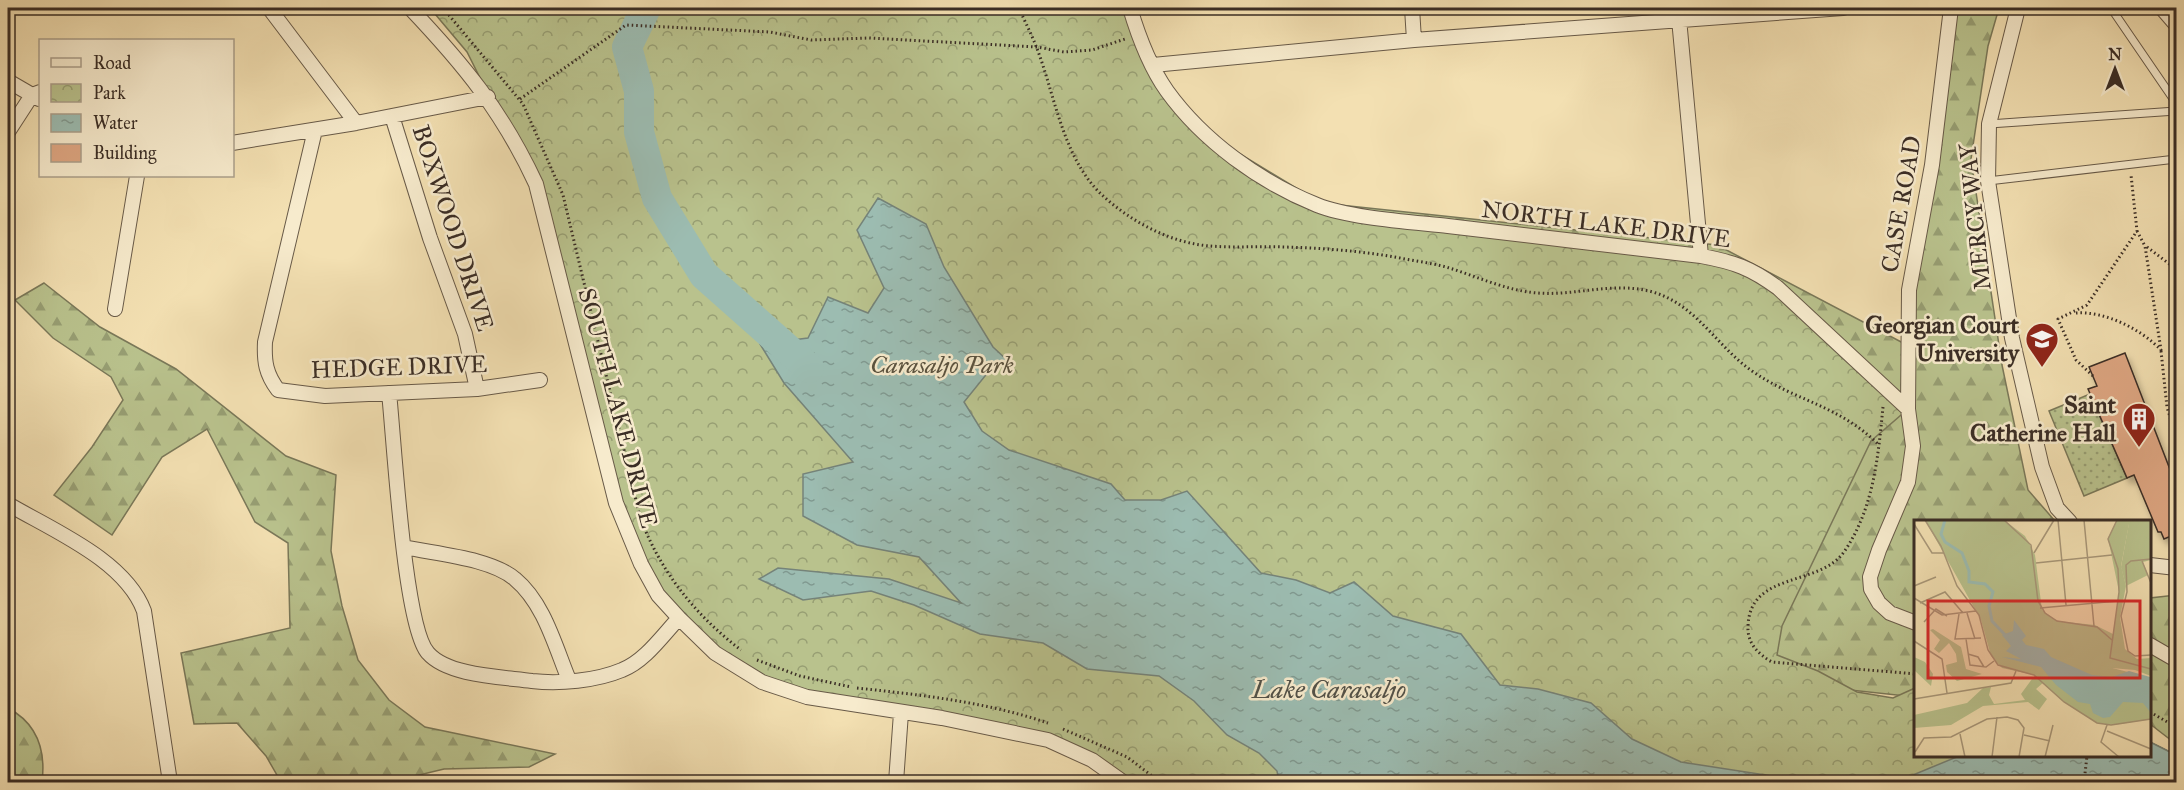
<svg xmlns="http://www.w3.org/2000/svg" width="2184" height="790" viewBox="0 0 2184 790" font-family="'IM FELL Great Primer',serif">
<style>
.grass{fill:url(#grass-dots);stroke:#7a7859;stroke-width:1.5}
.forest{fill:url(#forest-firs);stroke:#7a7859;stroke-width:1.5}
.park{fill:url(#park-crowns);stroke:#7a7859;stroke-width:1.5}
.water{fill:url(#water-ripples);stroke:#758379;stroke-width:1.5}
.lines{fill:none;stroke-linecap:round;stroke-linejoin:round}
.river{stroke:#9cbcb1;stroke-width:30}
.building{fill:#dea682;stroke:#3a2d25;stroke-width:1.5;filter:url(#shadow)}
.lane-casing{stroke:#685a48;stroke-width:9}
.street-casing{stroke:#685a48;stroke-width:16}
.path{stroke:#3a2d25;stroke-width:3;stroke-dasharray:1.5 3;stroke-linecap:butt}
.lane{stroke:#f7ebcd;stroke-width:7}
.street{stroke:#f7ebcd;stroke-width:14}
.labels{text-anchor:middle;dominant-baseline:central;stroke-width:5;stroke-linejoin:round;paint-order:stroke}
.street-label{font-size:24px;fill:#3a2d25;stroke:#f7ebcd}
.poi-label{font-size:24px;font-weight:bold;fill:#3a2d25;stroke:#f7ebcd;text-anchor:end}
.park-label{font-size:24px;font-style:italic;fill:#5a523f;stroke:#f7ebcd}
.water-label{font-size:26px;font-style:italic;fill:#525148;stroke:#f7ebcd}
.inset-river{fill:none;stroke:#9cbcb1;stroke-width:3}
.inset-road{fill:none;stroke:#a9987a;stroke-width:1.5}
.view{fill:#d62828;fill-opacity:0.15;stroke:#d62828;stroke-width:3}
.inset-edge{fill:none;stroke:#3a2d25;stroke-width:3}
</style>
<defs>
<pattern id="grass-dots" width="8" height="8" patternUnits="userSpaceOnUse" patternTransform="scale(1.5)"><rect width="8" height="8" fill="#b9c28d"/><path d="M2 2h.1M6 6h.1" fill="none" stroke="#979e73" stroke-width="1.8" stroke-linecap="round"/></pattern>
<pattern id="forest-firs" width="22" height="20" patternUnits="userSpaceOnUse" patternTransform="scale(1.5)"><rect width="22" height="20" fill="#b9c28d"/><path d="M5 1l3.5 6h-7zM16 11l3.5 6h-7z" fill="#979e73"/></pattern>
<pattern id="park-crowns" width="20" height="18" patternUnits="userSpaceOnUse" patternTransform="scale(1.5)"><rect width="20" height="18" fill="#b9c28d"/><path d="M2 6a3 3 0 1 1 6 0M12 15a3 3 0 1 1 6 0" fill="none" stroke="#979e73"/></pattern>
<pattern id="water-ripples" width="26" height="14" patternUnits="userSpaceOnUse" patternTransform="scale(1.5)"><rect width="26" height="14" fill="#9cbcb1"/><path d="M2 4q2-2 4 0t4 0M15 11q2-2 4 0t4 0" fill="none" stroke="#809990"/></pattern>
<filter id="shadow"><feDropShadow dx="3.5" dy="6" stdDeviation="3" flood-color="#0004"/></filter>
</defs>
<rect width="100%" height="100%" fill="#f3e0b2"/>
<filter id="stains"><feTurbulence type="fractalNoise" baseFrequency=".00333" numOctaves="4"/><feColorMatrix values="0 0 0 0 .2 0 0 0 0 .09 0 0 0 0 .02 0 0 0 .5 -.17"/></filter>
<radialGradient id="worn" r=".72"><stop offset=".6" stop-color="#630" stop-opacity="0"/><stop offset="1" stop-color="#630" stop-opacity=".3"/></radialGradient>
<path class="grass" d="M2090 394 2127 478 2084 496 2049 411Z"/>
<path class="forest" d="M642 8 1132 33 1194 126 1321 203 1717 245 1905 344 1948 8H1999L1988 46 1971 159 2002 365 2028 490 2055 521 1916 522 1915 697 1757 680Z
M44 283 100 327 176 369 286 456 336 475 331 551 342 606 358 660 389 700 425 727 555 754 529 767 444 769 390 782H281L266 756 237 723 194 724 181 653 290 628 288 543 255 522 207 429 162 457 112 535 54 495 92 447 123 400 111 377 53 338 15 300Z
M2176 595V744L2150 724V598Z
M8 708C38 724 46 750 42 782H8Z"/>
<path class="park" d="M430 8H1130L1166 90 1232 158 1320 206 1701 256 1756 272 1908 409 1871 441 1782 626 1777 655 1818 671 1857 692 1893 698 1915 688 1916 756H2150V742L2176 755V782H1123L1048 740 807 697 715 653 658 595 616 503 538 194 467 52Z"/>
<path class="water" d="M878 198 926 224 944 267 993 347 1007 360 985 376 964 402 982 431 1009 450 1111 484 1125 500H1161L1187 491 1261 573 1296 580 1330 593 1354 582 1393 616 1461 634 1500 685 1538 689 1591 703 1632 739 1681 762 1811 782H1279L1277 771 1259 753 1227 735 1194 701 1159 676 1087 669 1043 643 980 634 914 605 871 591 803 600 759 579 778 568 889 579 961 603 919 557 857 545 803 516V474L853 462 784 383 760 344 808 338 828 297 868 313 884 288 857 230Z
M2150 742 2176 755V782H1896L1959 756H2150Z"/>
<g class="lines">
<path class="river" d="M646 8 627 47 639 91V132L657 198 704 275 809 368"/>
</g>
<path class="building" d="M2125 353 2176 485V534L2164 539 2161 532H2158L2134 475 2127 478 2088 389 2097 386 2089 367Z"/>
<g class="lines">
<defs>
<path id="lane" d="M2111 8 2176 103
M2157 8 2176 30
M1989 124 2176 111
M1988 181 2176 159"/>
<path id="street" d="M269 8 356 123
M410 8C464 65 502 111 536 184L616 503 641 564 658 595 679 618 715 653 762 682 807 697 942 718 1048 740 1092 760 1123 782
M1130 8C1138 35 1150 67 1167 91 1203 141 1260 182 1317 205 1349 218 1412 222 1448 226 1532 236 1617 246 1701 256 1734 262 1751 268 1778 288L1908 409 1913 446 1908 482 1879 550 1870 577 1871 589 1879 603 1890 613 1916 623
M1412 8 1414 40
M1678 8 1701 256
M2018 8 1989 124 1988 181 2012 338 2042 467 2057 508 2070 522
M1153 65 1414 40 1843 8
M8 81 39 99
M392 116 430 238 465 334 477 389
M315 130 265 342C264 362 266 374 278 390L325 396 477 389 540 380
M8 132 32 95 40 92
M232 143 356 123 488 97
M115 309 137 176
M389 393C394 438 404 627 428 653 448 676 503 677 532 681 559 684 596 681 622 670 645 661 662 636 679 618
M1908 409 1909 290 1932 165 1951 8
M8 504C52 530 125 560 144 611L170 782
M404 547C435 554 491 558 515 579 544 603 555 646 569 680
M2150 565 2176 568
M2150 645 2176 660
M896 782 901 713"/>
</defs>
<use href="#lane" class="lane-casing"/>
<use href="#street" class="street-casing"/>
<path class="path" d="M443 8 523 104 563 195 640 517C660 571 695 615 741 650
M1019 8C1024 20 1031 33 1036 46 1055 94 1062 157 1102 195 1130 221 1170 243 1210 246 1234 248 1259 246 1284 247 1323 248 1362 251 1400 258 1415 261 1431 263 1446 267 1476 276 1507 291 1538 293 1574 296 1612 282 1649 291 1695 302 1716 346 1752 371 1795 401 1839 405 1879 445
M520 99 626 25 770 32 811 40 869 38 1037 47 1064 52 1092 50 1125 39
M2147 247 2176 269
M2076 313C2105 311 2141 329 2161 350L2145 246 2137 231
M2161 351 2167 407 2176 437
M2093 376 2076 360 2058 319 2087 305 2137 231 2131 175
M1883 407C1878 457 1874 508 1844 552 1819 587 1750 571 1748 626 1747 643 1758 654 1772 662L1916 674
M2170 470 2176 467
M757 660 800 676 851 687
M857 688C922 695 986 702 1048 723
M2150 712 2176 727
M1063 729 1127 757 1160 782
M2084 782 2087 756"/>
<use href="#lane" class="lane"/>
<use href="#street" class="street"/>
</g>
<defs>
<symbol id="university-pin" viewBox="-11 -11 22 30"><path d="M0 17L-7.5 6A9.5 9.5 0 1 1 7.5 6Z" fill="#8f2418" stroke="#f7ebcd"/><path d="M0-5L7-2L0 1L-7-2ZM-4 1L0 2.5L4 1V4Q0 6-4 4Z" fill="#fff"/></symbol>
<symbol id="building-pin" viewBox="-11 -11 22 30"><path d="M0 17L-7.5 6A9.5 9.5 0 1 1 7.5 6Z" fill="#8f2418" stroke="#f7ebcd"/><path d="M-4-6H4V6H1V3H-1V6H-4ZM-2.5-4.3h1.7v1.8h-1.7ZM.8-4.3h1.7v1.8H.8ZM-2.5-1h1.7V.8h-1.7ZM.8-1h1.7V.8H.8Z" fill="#fff"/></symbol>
</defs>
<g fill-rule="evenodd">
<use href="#university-pin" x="2023" y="320" width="38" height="52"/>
<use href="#building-pin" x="2120" y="400" width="38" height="52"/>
</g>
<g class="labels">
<g class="street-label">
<text transform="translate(1901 204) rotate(-80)">CASE ROAD</text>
<text transform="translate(1975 217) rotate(-96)">MERCY WAY</text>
<text transform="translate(1606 224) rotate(7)">NORTH LAKE DRIVE</text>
<text transform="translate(453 228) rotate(72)">BOXWOOD DRIVE</text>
<text transform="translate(399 367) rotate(-2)">HEDGE DRIVE</text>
<text transform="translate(618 408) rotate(75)">SOUTH LAKE DRIVE</text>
</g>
<g class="poi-label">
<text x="2019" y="325">Georgian Court<tspan x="2019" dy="28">University</tspan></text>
<text x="2116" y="405">Saint<tspan x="2116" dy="28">Catherine Hall</tspan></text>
</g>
<g class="park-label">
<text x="942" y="365">Carasaljo Park</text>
</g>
<g class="water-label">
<text x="1329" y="689">Lake Carasaljo</text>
</g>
</g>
<g transform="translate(1914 520)">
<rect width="237" height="237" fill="#f3e0b2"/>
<path d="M15 0H90L114 21 121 37 124 84 130 93 143 101 181 105 199 114 205 72 194 18 203 0H225L215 4 207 46 212 66 206 97 211 129 223 139 237 138V156L221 150 185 147 183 140 147 124 137 108 123 105 116 95 105 89 87 97V112L76 97 77 81 54 70 57 50 45 38 47 33 30 25ZM19 109 47 127 52 149 68 154 43 161 33 152 32 145 43 142 42 134 35 123 25 133 20 129 26 120 16 110ZM0 137 11 142 19 154 17 166 0 150ZM121 155 130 162 122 169 133 179 125 190 114 182 69 186 37 205 0 208V195L53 183 69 168 77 167 75 175 80 184 111 180 107 174Z" fill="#b9c28d"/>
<path d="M11 0H90L111 16 121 35 128 90 143 101 183 107 200 121 187 145 237 158V199L200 205 183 203 150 182 120 155 88 148 77 136 67 100ZM225 0H237V40L229 42 234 55 212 66 207 47 215 3Z" fill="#b9c28d"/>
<path d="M216 27a11 11 0 1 1 22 0a11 11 0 1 1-22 0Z" fill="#b9c28d"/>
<path d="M100 100 112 116 108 120 112 125 130 129 137 137 178 155 198 157 215 151 236 157 237 193 229 183 209 182 196 197 189 198 179 193 176 184 164 182 142 165 127 147 88 137 107 139 92 131 97 126 88 115 99 111Z" fill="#9cbcb1"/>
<path class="inset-river" d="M31 0 27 14 31 22 48 33 55 51V62L71 64 79 72 75 86 78 101 94 118"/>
<path class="inset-road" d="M11 0 27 26 43 66 65 95 74 130 84 145 120 155 150 182 183 203 197 205 237 199M90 0 117 25 124 81 131 93 143 101 183 107 198 120M144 0 152 85M170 0 180 106M203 0 194 19 204 49 205 72 196 138 237 149M0 4 18 33H30M120 33 140 0M237 39 217 41 212 45 213 72 207 96 214 131 221 136 237 135M228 41 237 63M122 43 198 35M0 66 22 57M0 78 28 95 62 91M6 83 31 72 49 93M126 88 204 81M53 93 61 119M45 94 41 119 67 118M10 102 22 89 33 96M52 119 56 145 72 147 80 141M0 121 28 139 33 173M54 134 64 137 70 147M0 179 97 163 102 151M193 205 187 222 205 237M193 211 237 229M46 214 51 237M110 215 136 221M1 232 10 218 37 217 73 199 93 197 104 200 110 208 105 237M78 237 83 197M131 237 139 205"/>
<path class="view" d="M14 81H226V158H14Z"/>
<rect width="237" height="237" class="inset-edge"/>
</g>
<rect width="2184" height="790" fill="none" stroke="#f3e0b2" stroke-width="30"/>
<rect x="9" y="9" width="2166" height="772" fill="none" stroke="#3a2d25" stroke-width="3"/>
<rect x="15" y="15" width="2154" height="760" fill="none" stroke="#3a2d25" stroke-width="1.5"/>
<rect x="39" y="39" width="195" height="138" fill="#f7ebcd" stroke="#ab9f8a" stroke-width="1.5"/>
<rect x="51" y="58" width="30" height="9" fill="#f7ebcd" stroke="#ab9f8a" stroke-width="1.5"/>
<text x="93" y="69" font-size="18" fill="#3a2d25">Road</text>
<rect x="51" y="84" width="30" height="18" fill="url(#park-crowns)" stroke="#ab9f8a" stroke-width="1.5"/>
<text x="93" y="99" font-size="18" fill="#3a2d25">Park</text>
<rect x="51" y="114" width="30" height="18" fill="url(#water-ripples)" stroke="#ab9f8a" stroke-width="1.5"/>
<text x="93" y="129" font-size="18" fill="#3a2d25">Water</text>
<rect x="51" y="144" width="30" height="18" fill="#dea682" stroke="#ab9f8a" stroke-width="1.5"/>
<text x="93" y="159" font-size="18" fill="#3a2d25">Building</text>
<g transform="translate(2115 69)" stroke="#f7ebcd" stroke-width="4.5" paint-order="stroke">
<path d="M0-4.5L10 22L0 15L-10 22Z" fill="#3a2d25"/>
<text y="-9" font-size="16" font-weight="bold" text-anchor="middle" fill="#3a2d25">N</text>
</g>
<rect width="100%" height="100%" filter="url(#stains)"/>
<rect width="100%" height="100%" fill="url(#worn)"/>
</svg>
